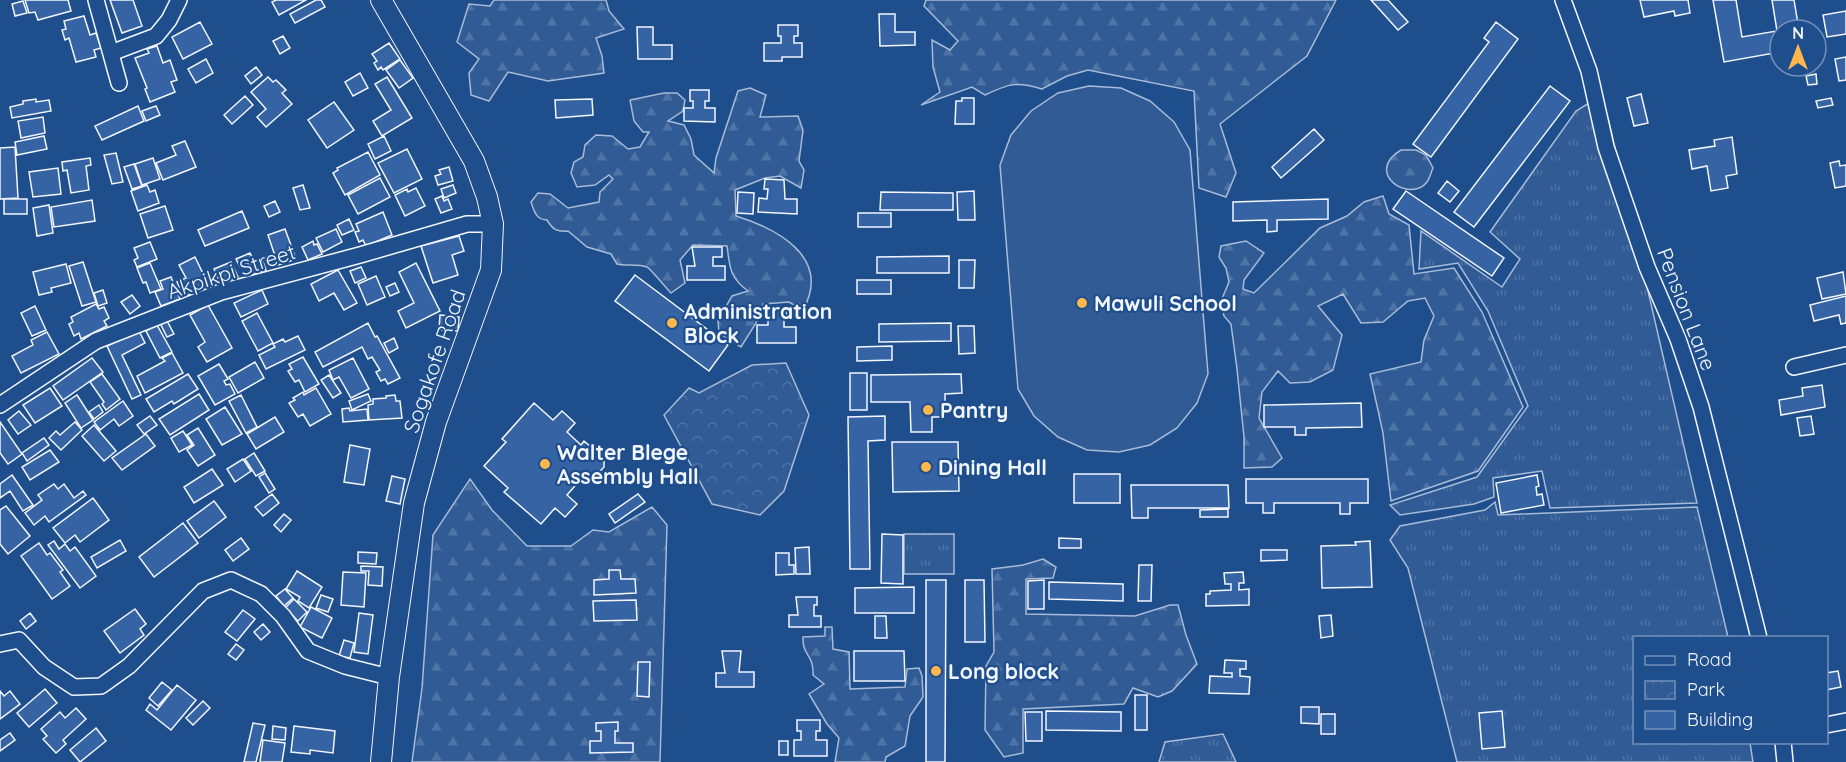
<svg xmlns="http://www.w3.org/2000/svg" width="1846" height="762" viewBox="0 0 1846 762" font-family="Quicksand,sans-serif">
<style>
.grass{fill:url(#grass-tufts);stroke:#a8bbd7;stroke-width:1.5}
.forest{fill:url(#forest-firs);stroke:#a8bbd7;stroke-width:1.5}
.park{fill:url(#park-crowns);stroke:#a8bbd7;stroke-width:1.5}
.built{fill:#305b95;stroke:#a8bbd7;stroke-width:1.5}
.building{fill:#3563a3;stroke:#f2f6ff;stroke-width:1.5}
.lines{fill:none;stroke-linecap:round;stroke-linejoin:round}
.minor-casing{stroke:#f2f6ff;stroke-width:18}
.major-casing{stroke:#f2f6ff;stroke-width:22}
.minor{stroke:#1f4e8c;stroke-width:15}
.major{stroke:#1f4e8c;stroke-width:20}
.poi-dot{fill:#ffb74d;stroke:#1f4e8c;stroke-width:2}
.labels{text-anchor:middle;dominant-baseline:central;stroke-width:4.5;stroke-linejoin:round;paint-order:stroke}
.street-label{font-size:21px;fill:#f2f6ff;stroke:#1f4e8c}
.poi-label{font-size:21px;font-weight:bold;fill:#f2f6ff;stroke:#1f4e8c;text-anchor:start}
</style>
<defs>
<pattern id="grass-tufts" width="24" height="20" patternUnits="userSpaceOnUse" patternTransform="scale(1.5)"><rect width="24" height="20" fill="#305b95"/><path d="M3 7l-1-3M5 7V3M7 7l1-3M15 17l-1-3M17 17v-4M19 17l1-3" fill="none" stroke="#4e73a5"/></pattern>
<pattern id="forest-firs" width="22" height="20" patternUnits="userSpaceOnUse" patternTransform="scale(1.5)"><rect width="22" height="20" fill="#305b95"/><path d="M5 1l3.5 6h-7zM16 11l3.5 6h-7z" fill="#4e73a5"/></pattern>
<pattern id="park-crowns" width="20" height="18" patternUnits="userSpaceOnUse" patternTransform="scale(1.5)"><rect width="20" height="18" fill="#305b95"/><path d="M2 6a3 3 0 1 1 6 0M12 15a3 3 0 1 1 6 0" fill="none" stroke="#4e73a5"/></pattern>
</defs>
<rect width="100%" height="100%" fill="#1f4e8c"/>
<path class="grass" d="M1589 103 1608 118 1697 503 1550 508 1542 471 1493 478 1494 497 1474 504 1400 515 1390 505 1477 477 1528 406 1488 311 1458 263 1419 269 1421 231 1502 287 1520 259 1490 232 1576 111Z
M1495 502 1498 515 1697 507 1728 637 1634 638V742L1750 743 1753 762H1457L1408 568 1390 540 1400 526 1485 510Z
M904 534H954V574H904Z
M1223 734 1236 762H1159L1165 742Z"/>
<path class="forest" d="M494 0H606L609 11 624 29 596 38 602 56 604 73 548 81 508 72 489 101 471 95 469 73 479 59 457 42 469 4 490 6Z
M926 0H1336L1307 56 1220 124 1236 173 1226 197 1199 188 1194 91 1088 70 1067 76 1042 89C1016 81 1008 84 985 95L972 87 921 105 940 92 933 67 932 40 950 50 958 41 924 6Z
M750 88 766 95 760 117 798 116 803 130 799 161 804 170 801 188 780 176 765 178 735 190 736 216C778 229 832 258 803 310L789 302 763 304 756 323 741 347 719 333 718 321 732 296 748 291C729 277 730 267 727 246L693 245 680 260 685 283 671 293C666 288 650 268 647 267 638 264 626 266 617 264L611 254 587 247 568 231C557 232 553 230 547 220 536 220 534 211 531 202L538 193 550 194 568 208 599 202 600 192 613 179 609 175 595 185 577 187 571 173 574 162 583 157 585 145 596 135 612 136 628 149 640 147 649 132H643L634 121 630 100 664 93H677L685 100 683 111 668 121 684 125 691 139 694 155 714 173 716 158 738 91Z
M1401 150H1416L1426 155 1433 168C1431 172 1430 178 1427 182 1410 204 1363 173 1401 150Z
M1383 196 1389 214 1409 225 1414 274 1454 268 1482 312 1523 407 1478 471 1391 501 1383 433 1370 374 1421 362 1424 340 1434 316 1425 298 1408 301 1383 322 1361 323 1343 294 1318 306 1342 335 1333 370 1310 382 1290 383 1278 371 1262 392 1259 418 1282 458 1272 467 1244 468V437L1237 369 1231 324 1224 316 1221 301 1229 282 1226 268 1219 257 1221 246 1246 241 1264 253 1244 280 1243 289 1254 293 1320 228 1347 216 1364 202Z
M470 479 492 510 527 546H571L593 530 609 532 652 507 667 525 660 762H412L422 688 433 535Z
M1043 559 1056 567 1053 578 1026 579V614L1135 616 1170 605H1178L1186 635 1197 664 1172 691 1158 697 1133 688 1124 704 1023 709V753L1004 757 985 730 986 666 994 652 992 569 1023 565Z
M825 627H832L833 649 849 652 850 689 905 687 907 669 919 668 922 676 923 697 910 716 905 746 886 757 885 762H835L839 738 827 724 809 694 824 684 813 675C814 654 802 656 803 637L825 636Z"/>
<path class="park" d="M786 363 809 415 784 491 760 515 712 504 664 415 689 388 699 393 752 365Z"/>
<path class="built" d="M1089 86 1121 88 1150 101 1174 122 1190 150 1208 374 1197 403 1177 428 1150 445 1119 452 1087 450 1058 437 1034 416 1018 389 1000 165 1011 135 1031 111 1058 93Z"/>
<path class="building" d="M25 0H68L71 11 38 20 35 12 29 13Z
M110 0H133L142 26 122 33Z
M276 0H306L279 15 272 2Z
M316 0H321L325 7 295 23 290 14Z
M1371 0H1388L1408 22 1398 30Z
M1640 0H1688L1690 13 1675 16 1674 11 1644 17Z
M1713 0H1736L1742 37 1777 31 1772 0H1794L1799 30H1780V52L1724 62Z
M23 1 27 13 15 16 12 4Z
M1846 11V34L1827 37 1823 15Z
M879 14H895V32H915V45L880 46Z
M84 16 90 35 96 33 101 48 94 50 96 57 76 62 69 38 65 40 62 30 66 29 64 21Z
M200 22 212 44 183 59 172 37Z
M1496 22 1518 39 1431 157 1413 144 1489 42 1484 38Z
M778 25H798V36H794V43H802V57H782V61H764V43H781V36H778Z
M637 27H653V45H672V59H638Z
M283 36 290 48 280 54 273 41Z
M389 43 400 59 383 70 381 67 378 70 374 63 377 61 372 54Z
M157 46 163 63 170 60 177 80 171 82 175 92 150 102 145 89 147 88 135 58 149 53 147 49Z
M1846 57V80L1839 81 1835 59Z
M206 59 213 73 196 83 188 69Z
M400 60 413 78 399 88 386 70Z
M256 67 262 75 251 84 245 76Z
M360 73 368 88 353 96 345 82Z
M1816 74 1817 84 1808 85 1806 76Z
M268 77 273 82 276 80 286 90 282 93 292 104 266 127 257 117 266 109 251 92Z
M387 77 412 118 382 136 373 121 391 110 375 84Z
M1550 86 1570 101 1474 227 1454 212Z
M690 90H709V101H705V108H715V122L684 121V108H693V101H690Z
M1641 94 1648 123 1634 126 1627 98Z
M245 96 253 105 232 124 224 115Z
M962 98H974V124H955L956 101H962Z
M1831 98 1833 105 1818 108 1816 101Z
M36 99V102L49 100 51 111 12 118 10 107 23 104V101Z
M592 99 593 115 556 118 555 100Z
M334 102 354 130 327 148 308 120Z
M138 106 144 121 102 140 95 126Z
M156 106 160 115 146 121 142 111Z
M43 117 45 133 21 138 18 121Z
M1314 129 1324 140 1281 178 1272 167Z
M44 136 47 149 17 155 15 142Z
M384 136 391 151 375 159 368 144Z
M1732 137 1737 174 1726 176 1728 188 1711 191 1707 166 1692 169 1689 150 1715 146 1714 140Z
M185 141 196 167 163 180 156 163 176 155 172 146Z
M15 147 18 198 0 199V148Z
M407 149 422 179 394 193 378 163Z
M368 152 380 175 345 195 333 173 338 170 337 168Z
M116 153 123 182 112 184 104 155Z
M90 158 91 165 86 166 89 190 71 193 67 170 63 171 62 162Z
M153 158 160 179 142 185 135 164Z
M1839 161 1840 166 1846 165V186L1835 188 1830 163Z
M134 164 142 186 132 189 124 167Z
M449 167 453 181 438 185 435 176 441 174 439 170Z
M58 168 61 194 33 197 29 172Z
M380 178 390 197 358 214 348 195Z
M765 179 784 180 785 199H797V214L758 212 759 198 767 199 768 189H764Z
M1447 181 1459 191 1450 202 1438 193Z
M147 185 150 192 155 190 159 203 138 211 131 191Z
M303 185 310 208 300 210 293 188Z
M453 185 456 193 444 198 441 189Z
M416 188 425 206 405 216 395 195 407 189 408 192Z
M974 191 975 220H958L957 192Z
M1406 191 1504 258 1492 276 1393 209Z
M738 192 754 193 753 214 737 213Z
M881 192 953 193V210H880Z
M442 196 444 201 448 199 452 209 441 213 435 199Z
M4 199H27V214H4Z
M1328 199V219L1277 220V231L1267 232V220L1233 221V202Z
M92 200 95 221 54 227 51 207Z
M275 201 280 212 269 217 264 206Z
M49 205 53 233 37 236 33 208Z
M165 206 173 230 148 238 140 214Z
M242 211 249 228 205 246 198 230Z
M383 212 392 235 366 246 363 240 359 242 355 232 359 231 356 224Z
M858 213H891V227H858Z
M349 219 354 230 342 235 337 225Z
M285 229 296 259 278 265 268 235Z
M336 229 342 242 323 252 316 238Z
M459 236 464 251 452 255 458 275 433 283 421 246Z
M313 241 314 245 317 244 322 254 308 260 302 247Z
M150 242 157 259 137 267 134 260 138 258 134 248Z
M692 247H722V257H713V266H725V280H687V266H695Z
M250 253 254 261 240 267 236 259Z
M949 256V273H877V257Z
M195 257 209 286 184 297 177 282 186 278 179 265Z
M262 259 266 270 252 275 248 265Z
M959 260H975L974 288H959Z
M83 262 96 302 82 306 69 266Z
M231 262 238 277 221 285 214 269Z
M150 263 161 289 150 293 146 282 143 283 137 268Z
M416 263 440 311 406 328 398 311 414 303 399 272Z
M66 264 71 283 51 288 52 292 39 295 33 272Z
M361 267 366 278 355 283 350 271Z
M338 270 357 303 344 310 334 293 319 301 311 284Z
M1843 272 1846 294 1822 299 1817 278Z
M635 275 728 345 709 371 615 301Z
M376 276 385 297 367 305 358 284Z
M171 277 180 299 161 306 155 292 163 289 160 281Z
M857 280H891V294H857Z
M395 283 399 292 390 296 386 287Z
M103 290 107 303 98 306 94 293Z
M262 290 268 304 241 317 234 303Z
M132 295 140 306 130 314 121 302Z
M1846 296V323L1841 324 1839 315 1814 321 1810 305Z
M96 304 99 309 104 307 109 318 104 321 107 326 81 339 79 333 74 336 69 324 73 322 71 317Z
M208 305 232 348 207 362 198 347 205 342 190 315Z
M35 306 46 330 32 336 21 313Z
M765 308H787V318H784V327H796V343H757V325H768V317H765Z
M257 313 273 343 258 351 242 321Z
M440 315 459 317 458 331 439 330Z
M166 319 174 334 167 337 160 323Z
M368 323 375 337 377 336 400 378 388 384 385 379 381 381 376 372 380 370 372 357 368 359 362 347 323 367 315 352Z
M951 323V341L879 342V324Z
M157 325 172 352 160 358 146 331Z
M958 326H974L975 353 959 354Z
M139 331 145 343 122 355 141 395 132 399 107 346Z
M47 332 59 354 21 373 12 356 33 345 31 340Z
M298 336 305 350 266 369 259 355 275 347 273 344 283 339 285 342Z
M394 338 398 348 389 353 384 343Z
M892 346V360L857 361V347Z
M172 353 183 373 145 393 137 376 165 361 162 358Z
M303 357 319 384 305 392 299 380 295 382 288 371 292 369 289 364Z
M92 358 103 372 63 400 53 386Z
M353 358 369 389 351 398 339 377 333 380 329 370Z
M255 362 264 378 238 393 229 377Z
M219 364 228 379 224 381 226 385 230 384 235 394 215 405 198 376Z
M850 373H867V410H850Z
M102 374 120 399 106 410 102 404 104 402 90 382Z
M188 374 198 389 174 404 172 401 154 412 146 399Z
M961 374 962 393 945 394V417H932V432H911L910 402H871V375Z
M329 375 341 393 333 398 321 380Z
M1822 385 1825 407 1781 415 1779 400 1803 396 1802 388Z
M50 388 62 406 35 423 23 405Z
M316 388 331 414 310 426 303 414 298 417 289 403 295 400 293 398 303 392 304 395Z
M199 394 209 410 170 435 159 419Z
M368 394 371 401 352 410 349 401Z
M77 395 93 420 81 428 65 403Z
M241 395 257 427 246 433 229 401Z
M395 395 396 401H400L402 418 369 420 368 405 373 404V399L386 398V396Z
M123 401 133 416 119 426 114 419 100 430 94 422Z
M534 403 553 420 562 411 575 423 567 432 581 445 584 441 603 457 604 462V467L588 484 582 478 567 495 577 504 565 517 555 508 541 524 504 492 508 488 484 466 506 442 502 439Z
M1361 403 1362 427 1306 428V435H1295V427H1264V405Z
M99 405 103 412 94 419 89 412Z
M225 407 242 434 222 445 206 419Z
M349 408 350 411 367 409 368 420 343 422 342 409Z
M19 411 31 425 18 434 8 420Z
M150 416 157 425 144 434 137 425Z
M885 416V440L868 441 870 569H850L848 417Z
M1811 416 1814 434 1800 436 1797 418Z
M275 417 284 432 256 449 247 434Z
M0 422 22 454 8 464 0 453Z
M75 422 82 430 61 450 49 438 56 431 60 435Z
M94 425 116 451 104 461 82 436Z
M198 428 215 455 198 466 187 450 194 445 187 435Z
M183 431 192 445 179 452 171 438Z
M146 434 155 446 122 470 112 458Z
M44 438 49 445 27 461 22 453Z
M892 442H958L959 491 893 492Z
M350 445 370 449 364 485 344 482Z
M50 450 59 462 30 480 22 467Z
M254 453 265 471 256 476 245 459Z
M243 459 251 471 235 482 227 469Z
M212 469 223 485 194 503 184 487Z
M265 473 275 489 269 493 259 477Z
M1074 474H1120V503H1074Z
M12 475 33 505 23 511 10 491 0 498V484Z
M1537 475 1539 486 1536 487 1537 495 1542 494 1544 505 1501 513 1496 483Z
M392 476 405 479 400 504 386 501Z
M1246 479H1368V503H1350V514H1340V503H1274V513H1263V503H1246Z
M54 484 58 489 64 484 74 498 83 491 86 495 49 522 45 516 34 525 25 513 42 500 38 495Z
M1131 485H1228L1229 508H1148V518H1132Z
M272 494 279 503 263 516 255 507Z
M638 494 645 502 615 523 609 514Z
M93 498 109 520 80 542 75 535 65 543 53 528Z
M214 501 226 517 199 538 187 521Z
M6 506 30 536 8 554 0 544V510Z
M1228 509V517H1200V510Z
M284 514 291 520 281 532 274 525Z
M183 523 198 543 154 577 139 557Z
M882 534 903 535V584L881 583Z
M241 538 249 549 233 561 225 550Z
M1059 538 1081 539V548H1059Z
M120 540 126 551 97 568 91 557Z
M54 541 59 549 65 544 70 551 75 547 96 576 80 588 48 545Z
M1370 541 1372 587 1322 588 1321 546 1356 545 1355 542Z
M39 543 47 555 50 553 63 570 60 572 70 586 52 599 21 556Z
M809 547 810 574H796L795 548Z
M1261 550H1287V560L1261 561Z
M358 552 377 553 376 564 358 563Z
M776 553H789V565H794V574L776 575Z
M1139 565H1152L1151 601H1138Z
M361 566 383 567 382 586 368 585 369 571H361Z
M609 570H620L621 579H635L636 593 594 595V580L609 579Z
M297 571 322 587 309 608 298 601 300 597 286 589Z
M343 572 366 573 364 607 341 605Z
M1243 572 1244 583H1239V590L1249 589V605L1206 606V594H1210V591L1231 590V584H1225L1224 573Z
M926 580H946L945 762H926Z
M965 580H984L985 642H965Z
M1044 580V609H1028V581Z
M1049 582 1123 584V601L1049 599Z
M914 587V613H855V588Z
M285 589 293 598 284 606 276 596Z
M321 595 333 599 328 612 316 608Z
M796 597H817V605H814V616H821V627H789V615H798Z
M294 599 307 612 298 621 285 608Z
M636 600 637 620 594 621 593 601Z
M311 607 332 618 322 638 300 627Z
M135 609 146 624 140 629 144 635 120 653 104 631Z
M243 610 255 619 237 641 225 632Z
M30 613 36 621 26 629 20 621Z
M359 613 373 615 368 654 354 652Z
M1331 615 1333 636 1321 638 1319 616Z
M875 616H886L887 638H875Z
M263 624 270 632 261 640 254 632Z
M344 640 354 643 350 658 339 656Z
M236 644 244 650 236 660 228 654Z
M722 651H741L739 672H754V687H716V673H725Z
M854 651H904L905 681H854Z
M1225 660 1246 661V669H1240V676L1250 677 1249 694 1209 693 1210 676 1232 677V673H1224Z
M638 662H650L649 697 637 696Z
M1838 671 1841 687 1826 690V673Z
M162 682 172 690 158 706 149 698Z
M177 685 196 700 171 730 146 710 150 704 157 710Z
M45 689 57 703 29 727 17 713Z
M0 691 4 696 10 691 20 704 0 719Z
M1135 695H1147V730H1135Z
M203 701 210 708 193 725 186 718Z
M1301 707H1319V724L1301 723Z
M76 708 86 719 63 740 66 744 56 753 43 739 47 736 41 729 60 712 65 718Z
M1046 711 1121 712V731L1046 730Z
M1502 711 1505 747 1482 749 1479 713Z
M1025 712H1042V741H1026Z
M1321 714H1335V734H1321Z
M797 720H820V731H816V740H827V756H794V740H801V731H797Z
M618 722V731H615V743H633V752L590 753V741H601V731H596V723Z
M253 723 265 725 256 762H244Z
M273 726 286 728 285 740 272 739Z
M294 726 335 731 333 753 310 750V754L291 752Z
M96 728 106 741 80 762 70 750Z
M10 733 15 740 0 751V740Z
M263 740 285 743 282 762H260Z
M779 741H788V755H779Z"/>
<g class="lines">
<defs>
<path id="minor" d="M96 0 119 83
M1563 0 1589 71 1606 147 1647 267 1678 339 1701 407 1759 638
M111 53 156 36 169 20 179 0
M1794 367 1846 355
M0 405 96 341 221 292 360 255 467 224H493
M0 644 19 640 44 667 74 687 101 686 129 666 203 591 231 580 261 594 283 616 308 651 345 666 389 677
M1826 725 1846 721
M1783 742 1785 762"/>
<path id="major" d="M381 762 389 677 414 503 436 422 491 270 493 224 487 197 474 161 381 0"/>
</defs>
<use href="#minor" class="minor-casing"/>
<use href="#major" class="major-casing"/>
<use href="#minor" class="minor"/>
<use href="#major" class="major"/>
</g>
<g class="poi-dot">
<circle cx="1082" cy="303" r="6"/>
<circle cx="672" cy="323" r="6"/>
<circle cx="928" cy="410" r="6"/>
<circle cx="545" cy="464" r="6"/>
<circle cx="926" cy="467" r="6"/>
<circle cx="936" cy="671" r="6"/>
</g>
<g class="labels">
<g class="street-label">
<text transform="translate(231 271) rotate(-18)">Akpikpi Street</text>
<text transform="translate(1687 309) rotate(69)">Pension Lane</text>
<text transform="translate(434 361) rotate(-71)">Sogakofe Road</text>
</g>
<g class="poi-label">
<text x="1094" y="303">Mawuli School</text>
<text x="684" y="311">Administration<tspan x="684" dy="24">Block</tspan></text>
<text x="940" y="410">Pantry</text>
<text x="557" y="452">Walter Blege<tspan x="557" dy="24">Assembly Hall</tspan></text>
<text x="938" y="467">Dining Hall</text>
<text x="948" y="671">Long block</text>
</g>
</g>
<rect x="1633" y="636" width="195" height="108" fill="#1f4e8c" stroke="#7391ba" stroke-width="1.5"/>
<rect x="1645" y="656" width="30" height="9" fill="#1f4e8c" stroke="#7391ba" stroke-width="1.5"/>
<text x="1687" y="666" font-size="18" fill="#f2f6ff">Road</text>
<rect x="1645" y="681" width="30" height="18" fill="url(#park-crowns)" stroke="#7391ba" stroke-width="1.5"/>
<text x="1687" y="696" font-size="18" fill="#f2f6ff">Park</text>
<rect x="1645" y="711" width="30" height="18" fill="#3563a3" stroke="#7391ba" stroke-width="1.5"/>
<text x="1687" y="726" font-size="18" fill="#f2f6ff">Building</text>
<g transform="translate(1798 48)"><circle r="28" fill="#1f4e8c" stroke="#7391ba" stroke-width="1.5"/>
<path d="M0-4.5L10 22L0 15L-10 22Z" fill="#ffb74d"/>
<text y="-9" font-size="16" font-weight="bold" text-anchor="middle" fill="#f2f6ff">N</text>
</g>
</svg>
